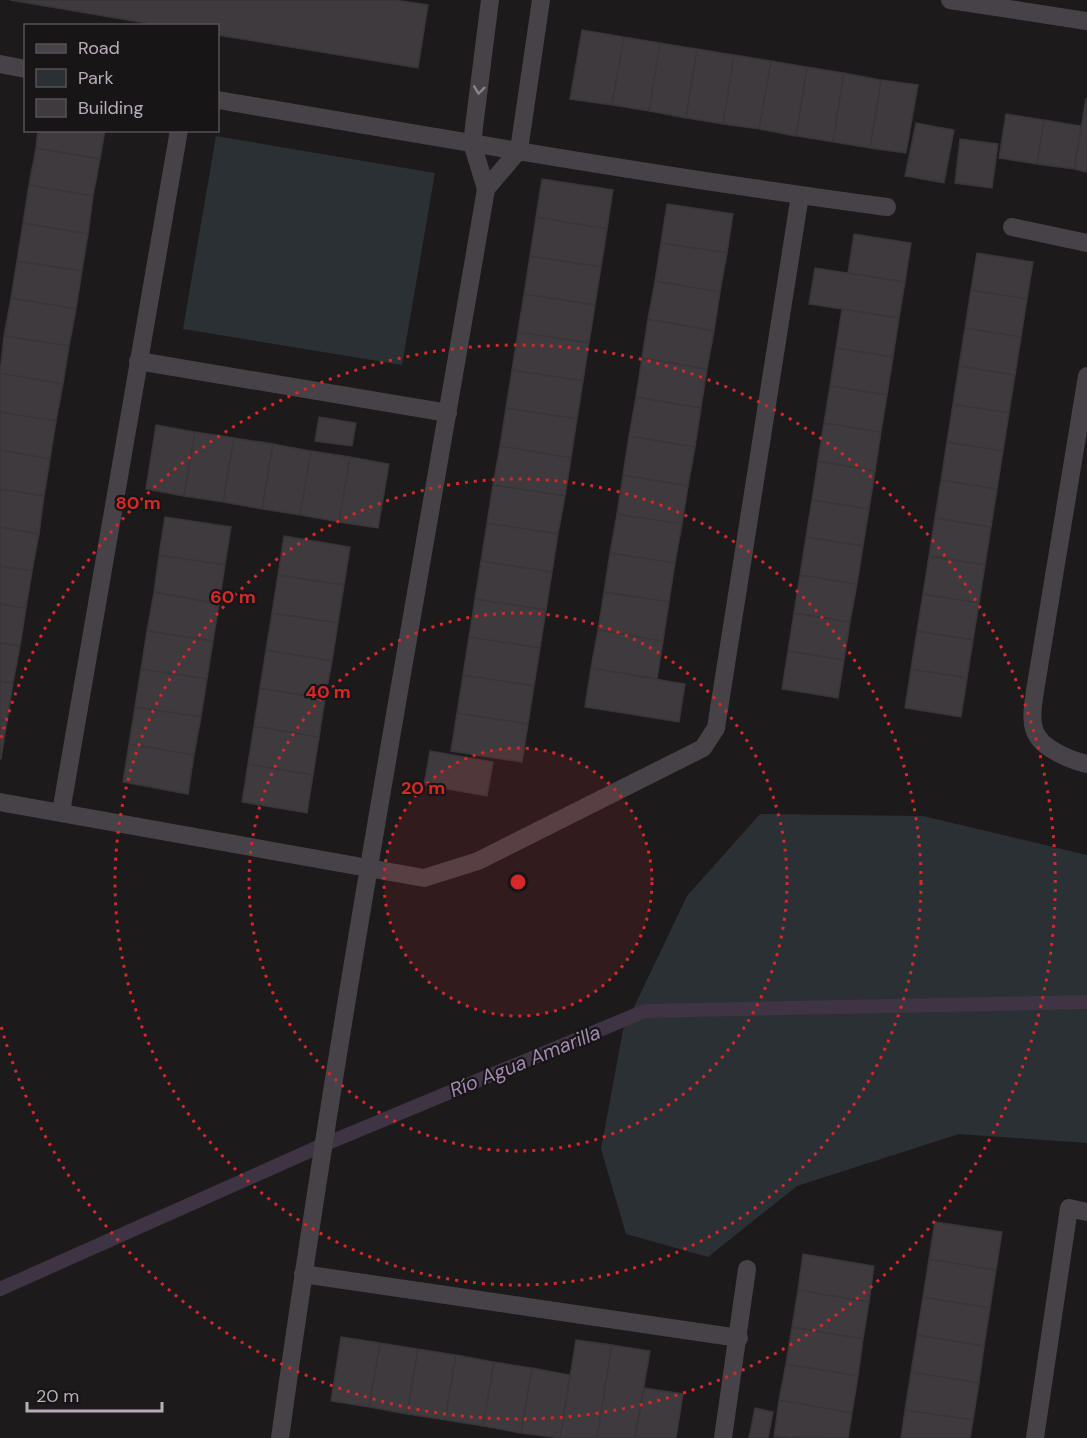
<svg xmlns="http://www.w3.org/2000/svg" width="1087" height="1438" viewBox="0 0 1087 1438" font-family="'DM Sans',sans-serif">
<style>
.green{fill:#2a3033}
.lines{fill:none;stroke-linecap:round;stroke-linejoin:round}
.stream{stroke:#3e3444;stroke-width:14}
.building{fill:#3e3a3d;stroke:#383437;stroke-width:1.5}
.minor{stroke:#474247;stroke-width:18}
.oneway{stroke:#8b828c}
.ring{fill:none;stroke:#d62828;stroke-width:3;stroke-dasharray:3 6}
.labels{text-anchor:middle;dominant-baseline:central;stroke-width:4.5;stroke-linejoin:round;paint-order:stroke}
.water-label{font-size:20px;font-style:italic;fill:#a388b2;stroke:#171516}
.centre{fill:#d62828;stroke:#171516;stroke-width:3}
.ring-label{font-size:18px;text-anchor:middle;font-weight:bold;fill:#d62828;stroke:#171516;stroke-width:4.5;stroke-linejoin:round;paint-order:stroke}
</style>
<rect width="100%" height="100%" fill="#1c1a1b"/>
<path class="green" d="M216 136 435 173 402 365 183 329Z
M760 814 923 816 1087 855V1143L959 1134 797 1186 708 1257 626 1234 601 1149 623 1030 687 896Z"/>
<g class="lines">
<path class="stream" d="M0 1289 323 1145 645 1011 1087 1002"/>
</g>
<path class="building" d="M10 0H395L428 5 418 68 218 35V26H163Z
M582 30 624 37 612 105 570 99Z
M624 37 660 43 649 111 612 105Z
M660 43 697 49 686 118 649 111Z
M697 49 734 55 723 124 686 118Z
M734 55 771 61 759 129 723 124Z
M771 61 807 67 796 136 759 129Z
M807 67 844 73 833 142 796 136Z
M844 73 881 80 870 148 833 142Z
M881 80 918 85 906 153 870 148Z
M1086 99H1087V172L1074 169Z
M1006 114 1044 120 1037 164 999 158Z
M1044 120 1081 126 1074 169 1037 164Z
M916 123 954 130 944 183 905 176Z
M38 130H105L100 159 36 148Z
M960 139 998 144 992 188 955 183Z
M36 148 100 159 93 196 29 185Z
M542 179 613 190 607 229 536 217Z
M29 185 93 196 88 234 23 223Z
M667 204 733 214 727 253 661 243Z
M536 217 607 229 601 267 530 256Z
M23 223 88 234 82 271 17 261Z
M854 234 911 243 905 282 848 273Z
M661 243 727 253 720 292 655 281Z
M977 253 1033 262 1027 299 971 290Z
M530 256 601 267 595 305 524 294Z
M17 261 82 271 76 309 11 298Z
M815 268 905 282 899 318 809 304Z
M655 281 720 292 714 331 648 319Z
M971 290 1027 299 1021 337 965 328Z
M524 294 595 305 589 343 518 332Z
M11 298 76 309 69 346 4 336Z
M842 309 899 318 893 357 836 348Z
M648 319 714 331 707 369 642 358Z
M965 328 1021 337 1015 375 959 366Z
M518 332 589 343 583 381 512 370Z
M4 336 69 346 63 384 0 373Z
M836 348 893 357 887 395 830 386Z
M642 358 707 369 701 408 636 397Z
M959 366 1015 375 1009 413 953 404Z
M512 370 583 381 577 419 506 408Z
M0 373 63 384 56 421 0 412Z
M830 386 887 395 881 432 824 423Z
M636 397 701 408 695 447 629 436Z
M953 404 1009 413 1003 451 947 442Z
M506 408 577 419 571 458 500 446Z
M0 412 56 421 50 459 0 450Z
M319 417 356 423 352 446 315 441Z
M824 423 881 432 875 471 818 461Z
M156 425 195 432 184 496 146 489Z
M195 432 234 438 223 502 184 496Z
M629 436 695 447 688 486 623 475Z
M234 438 273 444 262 509 223 502Z
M947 442 1003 451 997 489 941 480Z
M273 444 311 451 300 515 262 509Z
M500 446 571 458 565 496 493 485Z
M0 450 50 459 44 496 0 489Z
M311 451 350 457 339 522 300 515Z
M350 457 389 464 378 528 339 522Z
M818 461 875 471 869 509 812 500Z
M623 475 688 486 682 524 617 514Z
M941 480 997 489 991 527 935 518Z
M493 485 565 496 558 534 487 523Z
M0 489 44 496 39 534 0 527Z
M812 500 869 509 863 546 806 537Z
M617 514 682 524 675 563 610 553Z
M165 517 231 527 225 565 159 555Z
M935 518 991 527 985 565 929 556Z
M487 523 558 534 552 572 481 561Z
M0 527 39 534 32 571 0 566Z
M284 536 350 547 344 585 278 575Z
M806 537 863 546 857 584 800 575Z
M610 553 675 563 669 602 604 592Z
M159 555 225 565 219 604 154 592Z
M929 556 985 565 979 603 923 594Z
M481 561 552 572 546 610 475 599Z
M0 566 32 571 26 608 0 604Z
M278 575 344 585 338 623 272 613Z
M800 575 857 584 850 622 794 613Z
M154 592 219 604 213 641 147 631Z
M604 592 669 602 663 641 598 630Z
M923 594 979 603 973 640 917 631Z
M475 599 546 610 540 648 469 637Z
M0 604 26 608 20 646 0 643Z
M272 613 338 623 332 661 266 650Z
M794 613 850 622 844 660 788 651Z
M598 630 663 641 657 679 591 668Z
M147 631 213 641 207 679 141 669Z
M917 631 973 640 967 678 911 669Z
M469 637 540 648 534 686 463 675Z
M0 643 20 646 13 683 0 681Z
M266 650 332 661 325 699 260 688Z
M788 651 844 660 838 698 782 689Z
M591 668 685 684 679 722 585 707Z
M141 669 207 679 201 717 135 707Z
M911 669 967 678 961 717 905 708Z
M463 675 534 686 528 724 457 713Z
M0 681 13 683 7 721 0 720Z
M260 688 325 699 319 737 254 726Z
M135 707 201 717 194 755 129 744Z
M457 713 528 724 522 762 451 751Z
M0 720 7 721 1 759 0 758Z
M254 726 319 737 313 775 248 764Z
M129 744 194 755 188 794 123 782Z
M430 751 493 762 487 796 424 785Z
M248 764 313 775 307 813 242 802Z
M935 1222 1002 1232 996 1270 929 1259Z
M803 1254 874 1266 869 1302 798 1290Z
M929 1259 996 1270 990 1308 923 1297Z
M798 1290 869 1302 863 1339 792 1327Z
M923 1297 990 1308 984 1346 917 1335Z
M792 1327 863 1339 858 1376 786 1364Z
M917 1335 984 1346 979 1383 911 1372Z
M341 1337 380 1343 369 1407 331 1401Z
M576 1340 612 1345 597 1438H560Z
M380 1343 418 1349 407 1414 369 1407Z
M612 1345 650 1351 635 1438H597Z
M418 1349 456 1355 445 1420 407 1414Z
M456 1355 494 1362 483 1426 445 1420Z
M494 1362 532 1368 521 1433 483 1426Z
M786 1364 858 1376 852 1413 779 1400Z
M532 1368 570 1375 560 1438 521 1433Z
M911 1372 979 1383 973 1420 905 1410Z
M644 1388 683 1394 676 1438H635Z
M779 1400 852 1413 848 1438 774 1437Z
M755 1408 773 1412 768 1438H749Z
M905 1410 973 1420 970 1438H901Z"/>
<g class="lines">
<path class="minor" d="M950 0 1087 21
M0 64 26 69
M218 100C440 138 663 177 887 207
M486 189 519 150 541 0
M1012 227 1087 243
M138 361 448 413
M1087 376 1035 691C1033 705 1029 725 1038 737 1046 750 1073 761 1087 764
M0 802 424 878 478 861 703 748 716 728 800 195
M61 812 179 130
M303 1274 739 1338
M280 1438C338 1020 415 605 486 189L472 143 490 0
M723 1438 747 1269
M1035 1438 1069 1208 1087 1212"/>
</g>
<defs><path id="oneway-chevron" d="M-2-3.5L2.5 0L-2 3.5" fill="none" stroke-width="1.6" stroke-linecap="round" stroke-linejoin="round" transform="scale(1.5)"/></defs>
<use class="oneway" href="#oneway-chevron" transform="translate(479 90) rotate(97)"/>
<circle cx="518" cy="882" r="134" fill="#d62828" fill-opacity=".12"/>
<g class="ring">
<circle cx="518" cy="882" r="134"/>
<circle cx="518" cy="882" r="269"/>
<circle cx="518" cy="882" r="403"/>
<path d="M1 738A537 537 0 1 1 1 1026"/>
</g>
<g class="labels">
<g class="water-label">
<text transform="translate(525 1061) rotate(-22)">Río Agua Amarilla</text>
</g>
</g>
<circle cx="518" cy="882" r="9" class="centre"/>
<g class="ring-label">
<text x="138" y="509">80 m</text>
<text x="233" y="603">60 m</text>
<text x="328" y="698">40 m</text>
<text x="423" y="794">20 m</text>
</g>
<rect x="24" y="24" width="195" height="108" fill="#171516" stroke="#585258" stroke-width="1.5"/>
<rect x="36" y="44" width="30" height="9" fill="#474247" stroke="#585258" stroke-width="1.5"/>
<text x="78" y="54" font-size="18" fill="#b9adba">Road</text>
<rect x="36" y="69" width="30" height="18" fill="#2a3033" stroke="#585258" stroke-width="1.5"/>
<text x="78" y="84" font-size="18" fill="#b9adba">Park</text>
<rect x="36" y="99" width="30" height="18" fill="#3e3a3d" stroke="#585258" stroke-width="1.5"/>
<text x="78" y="114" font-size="18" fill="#b9adba">Building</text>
<path d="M27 1402v9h135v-9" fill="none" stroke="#b9adba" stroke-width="3"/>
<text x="36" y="1402" font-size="18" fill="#b9adba" stroke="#171516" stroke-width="4.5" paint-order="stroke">20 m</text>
</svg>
